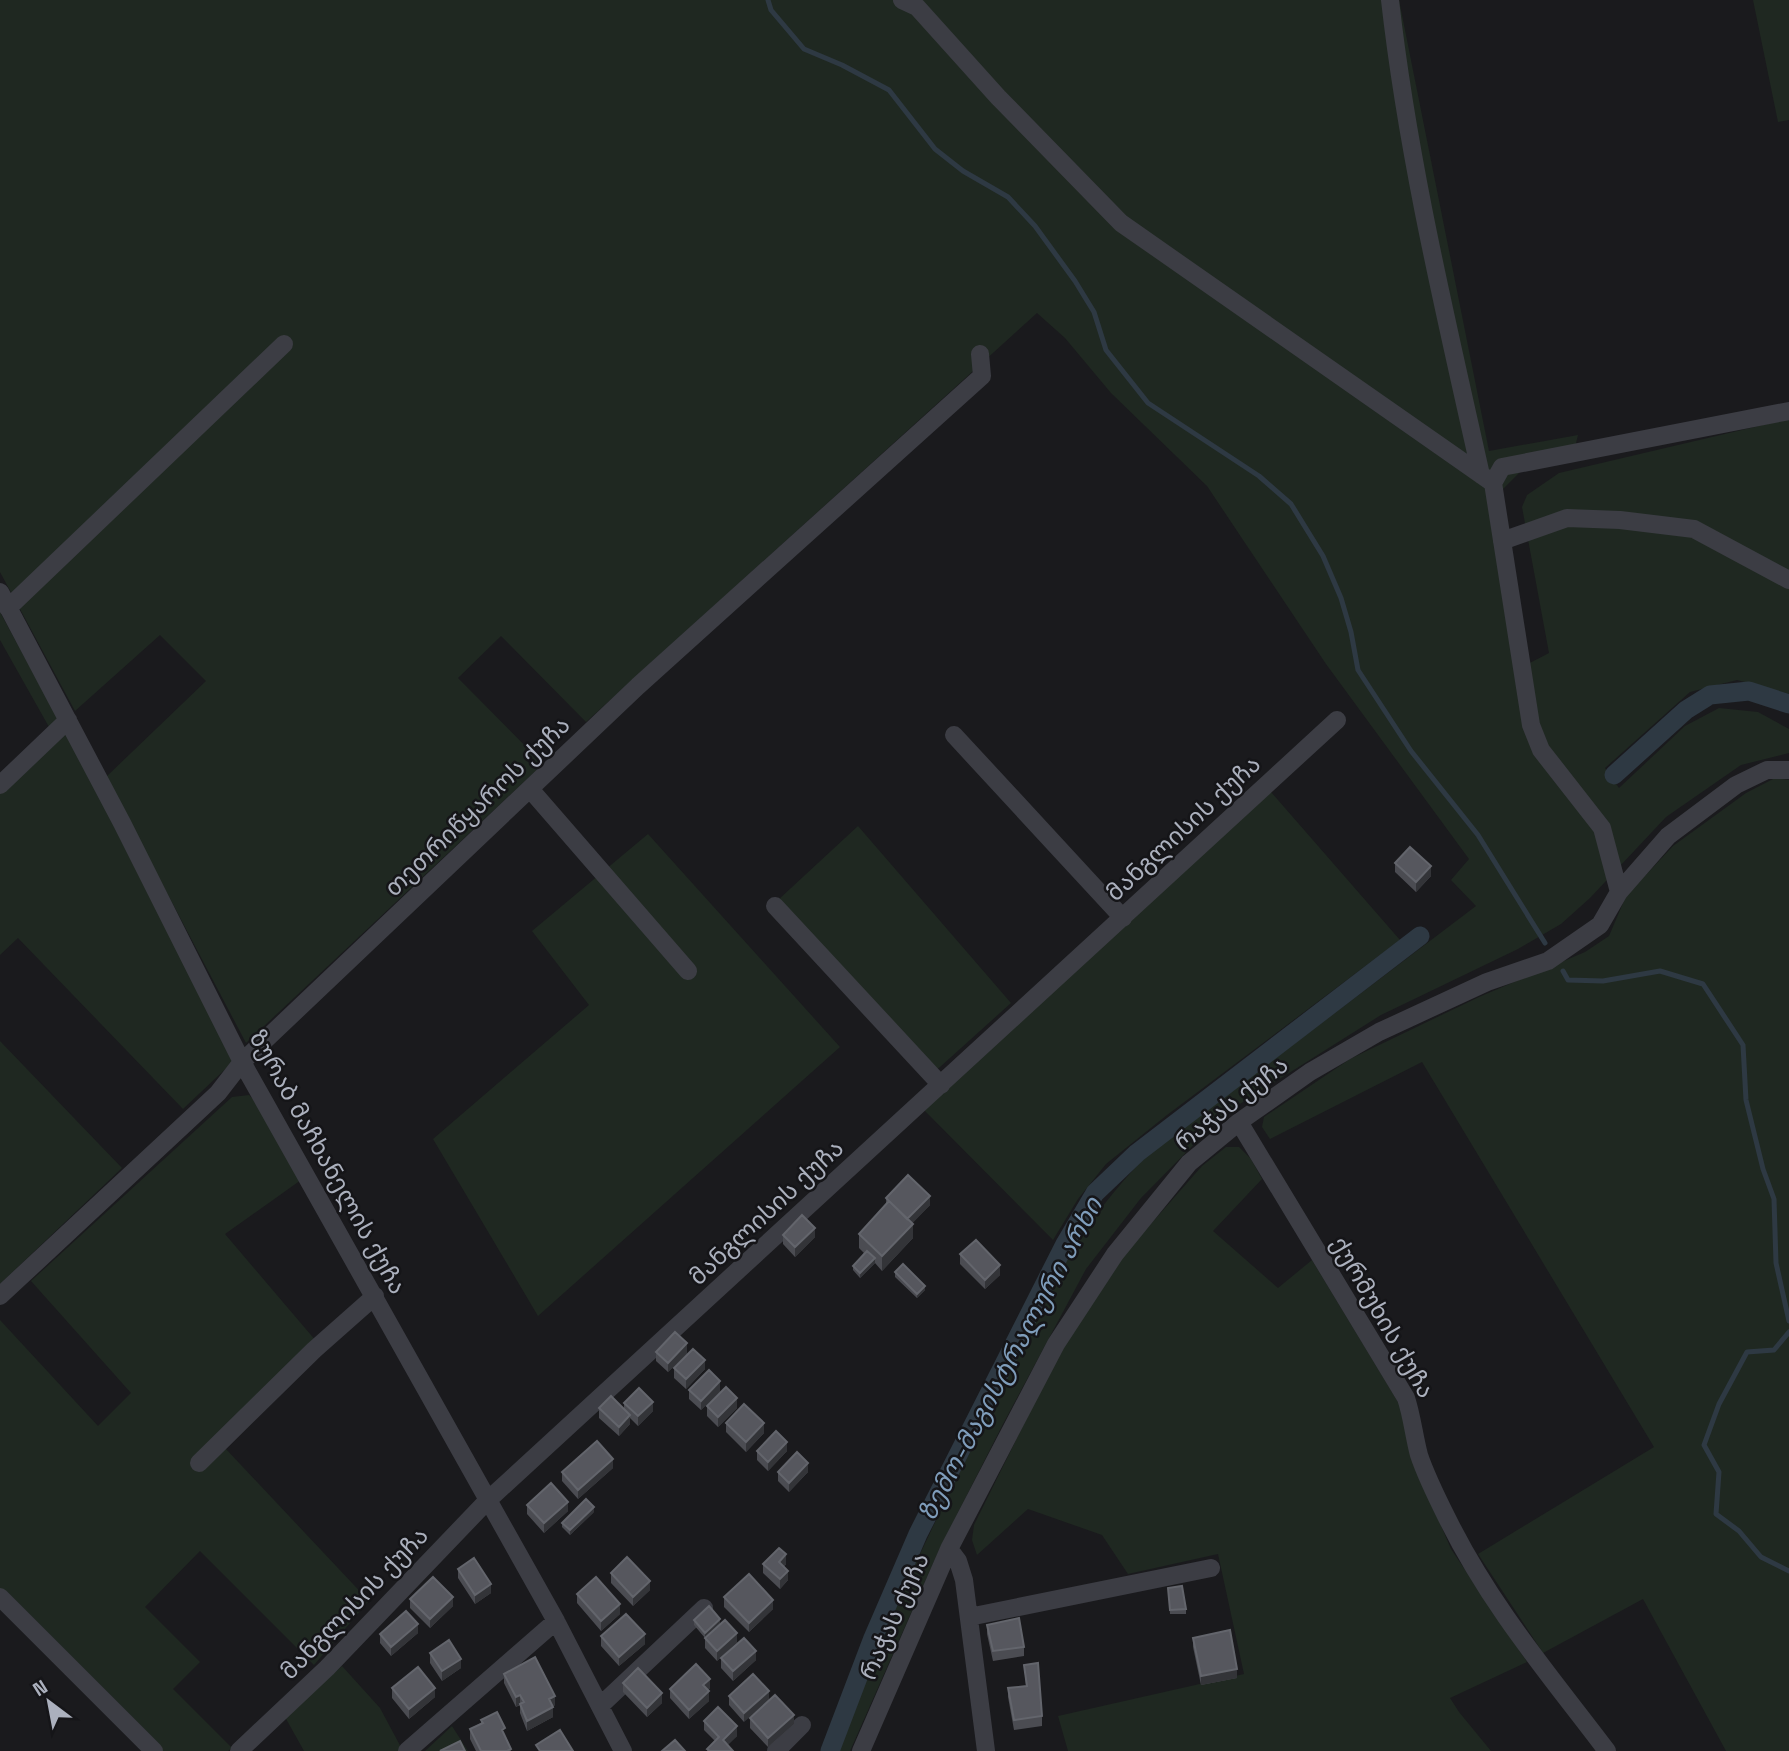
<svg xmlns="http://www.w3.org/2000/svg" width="1789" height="1751" viewBox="0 0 1789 1751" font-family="'Space Grotesk','Noto Sans Georgian',sans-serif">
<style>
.green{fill:#1f2821}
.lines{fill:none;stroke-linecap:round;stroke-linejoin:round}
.stream{stroke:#2e3943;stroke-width:5}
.canal{stroke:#2e3943;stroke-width:19}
.street{stroke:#3c3d44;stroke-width:18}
.wall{fill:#4b4c52}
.shaded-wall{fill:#333438}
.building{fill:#56575e;stroke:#63656c;stroke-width:2}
.labels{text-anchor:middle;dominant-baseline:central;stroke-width:5;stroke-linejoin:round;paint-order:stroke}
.street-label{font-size:24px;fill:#abb0bd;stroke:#151518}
.water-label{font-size:26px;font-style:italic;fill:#7f9dbb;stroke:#151518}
</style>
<rect width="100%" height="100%" fill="#1a1a1d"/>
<path class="green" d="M0 0H1399L1489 451 1578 435 1575 447 1527 465 1488 504 1524 666 1549 653 1522 507 1527 495 1559 473 1789 419V694L1737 680 1690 692 1605 768 1619 788 1685 726 1719 708 1758 712 1789 729V753L1741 765 1666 817 1590 898 1561 924 1518 949 1381 1015 1224 1114 1141 1198 1086 1269 1003 1424 939 1550 850 1751H834L882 1634 939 1514 1068 1257C1090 1220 1116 1188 1145 1157L1476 906 1451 880 1469 859 1326 664 1207 486 1111 393 1065 338 1037 313 586 722 501 636 458 678 543 764 246 1043 106 777 206 681 160 635 75 711 0 572Z
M1753 0H1789V120L1778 122Z
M0 612 121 834 236 1059 183 1109 18 938 0 955V776L49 727 0 640Z
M1775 778 1789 780V1751H1726L1643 1599 1543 1653 1478 1554 1654 1447 1422 1062 1270 1139 1262 1127 1264 1117 1350 1059 1479 997 1585 952 1609 936 1626 896 1673 846 1746 793Z
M1271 792 1400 940 1167 1115 1106 1164 1078 1199 1053 1240 923 1109Z
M858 826 1011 1003 930 1076 777 901Z
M648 834 840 1047 538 1316 433 1139 589 1005 532 931Z
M0 1041 122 1168 0 1284Z
M249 1095 269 1115 301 1180 225 1234 322 1348 225 1448 369 1601 314 1665 200 1551 145 1607 200 1662 173 1689 232 1748 228 1751H142L0 1609V1320L98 1426 131 1393 31 1281 232 1097Z
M1226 1147H1239L1251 1159 1262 1179 1213 1231 1278 1288 1312 1260 1403 1410 1413 1460 1451 1549 1527 1662 1450 1698 1459 1712 1491 1751H1068L1058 1716 1244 1674 1218 1554 1128 1574 1102 1535 1028 1509 977 1555 972 1540 974 1525 1058 1355 1127 1251 1202 1166Z
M342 1666 380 1708 403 1751H304L285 1717Z
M452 1726 468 1751H425Z"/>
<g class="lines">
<path class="stream" d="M768 0 771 10 804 49 842 65 889 90 935 149 963 171 1008 197 1035 226 1075 281 1094 312 1106 350 1148 403 1259 476 1291 504 1323 556 1341 598 1351 632 1358 670 1411 751 1478 835 1545 943
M1563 971 1568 980 1603 981 1660 971 1703 984 1743 1045 1746 1100 1763 1169 1774 1199 1776 1263 1789 1321
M1789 1332 1774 1350 1747 1352 1719 1404 1704 1445 1719 1472 1716 1514 1739 1531 1761 1557 1789 1571"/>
<path class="canal" d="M1614 775 1686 710 1710 695 1749 691 1789 704
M830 1751 873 1638 918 1534 1065 1244 1095 1193 1137 1153 1420 936"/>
<path class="street" d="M902 0 917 7 998 97 1121 223 1493 483
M1390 0C1408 160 1446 318 1481 475
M1502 541 1567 518 1620 520 1694 529 1789 580
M0 592 122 823 242 1062 556 1621 623 1751
M8 608 284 344
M954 735 1123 918
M0 785 68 720
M530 789 688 971
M1619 892 1602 828 1541 750 1531 725 1493 483 1502 467 1789 411
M775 906 941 1085
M1239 1122 1406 1398C1412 1416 1414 1436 1419 1455 1426 1476 1437 1498 1447 1518 1491 1607 1548 1673 1607 1751
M0 1296 218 1093 242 1062 638 686 982 376 980 354
M199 1463 314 1350 375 1296
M949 1549 958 1561 964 1580 986 1751
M0 1597 154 1751
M969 1617 1211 1568
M600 1706 704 1608
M239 1751 327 1668 487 1501 1337 720
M407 1751 556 1621
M776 1751 802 1725
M861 1751 949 1549 1056 1344 1115 1254 1189 1163 1239 1122 1310 1072 1379 1032 1487 982 1548 961 1600 925 1619 892 1668 836 1736 785 1767 770H1789"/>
</g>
<path class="wall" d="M1395 863 1431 876 1416 892 1395 872Z
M886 1198 930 1205 912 1223 913 1238 882 1271 875 1263 860 1278 853 1270V1266L864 1253 859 1248V1234L886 1205Z
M783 1235 815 1237 795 1257 783 1244Z
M960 1254 1000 1275 985 1289 960 1264Z
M895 1272 925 1290 917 1298 895 1277Z
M656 1352 687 1353 668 1372 656 1361Z
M674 1368 705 1369 686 1389 674 1378Z
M689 1390 720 1391 701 1410 689 1399Z
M624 1403 653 1411 638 1426 630 1418V1424L619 1436 599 1418V1408L624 1409Z
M707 1406 737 1408 718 1427 707 1416Z
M726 1423 764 1433 746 1452 726 1432Z
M757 1451H787L768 1471 757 1460Z
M613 1468 578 1499 562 1481V1472Z
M778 1472H808L789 1492 778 1481Z
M527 1505 568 1511 544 1533 527 1514Z
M594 1512 570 1535 562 1527V1523Z
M763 1564H786L784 1567 788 1580 780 1589 763 1573Z
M458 1569 491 1593 475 1604 458 1578Z
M611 1573 650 1590 633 1606 611 1583Z
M1168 1588 1186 1609V1614H1170Z
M577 1594 620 1614 601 1631 577 1603Z
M724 1597 773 1609 749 1632 724 1607Z
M410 1599 453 1606 430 1628 410 1608Z
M709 1606 705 1638 694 1625V1620Z
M987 1625 1024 1647V1656L993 1661 987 1634Z
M418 1633 391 1656 380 1643V1634Z
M601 1636 645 1644 619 1666 601 1646Z
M705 1638 737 1642 717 1661 705 1648Z
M1193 1638 1237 1678 1201 1685 1193 1647Z
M430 1653 461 1668 442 1681 430 1663Z
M721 1658 756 1660 733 1681 721 1668Z
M1024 1665 1042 1716V1726L1014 1730 1008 1697V1688L1026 1686Z
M504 1674 555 1705 552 1707 553 1717 527 1731 520 1713V1705L516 1707 504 1683Z
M753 1674 744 1722 729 1705V1696Z
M623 1683 662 1703 647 1717 623 1692Z
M392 1688 435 1697 409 1719 392 1698Z
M710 1688 708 1690 709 1701 689 1719 670 1698V1689Z
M750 1718 794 1724 768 1747 750 1728Z
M481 1720 505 1736 511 1751H476L470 1739V1729L481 1723Z
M704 1721 737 1736 727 1745 733 1751H707V1749L715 1741 704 1730Z"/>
<path class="shaded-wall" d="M1431 866V876L1416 892V882Z
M930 1196V1205L907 1229V1219Z
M913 1224V1238L882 1271V1256Z
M815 1228V1237L795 1257V1247Z
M875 1258V1263L860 1278V1273Z
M1000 1265V1275L985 1289V1280Z
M925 1286V1290L917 1298V1294Z
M687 1343V1353L668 1372V1363Z
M705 1360V1369L686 1389V1379Z
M720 1381V1391L701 1410V1401Z
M737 1398V1408L718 1427V1417Z
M653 1402V1411L638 1426V1416Z
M630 1415V1424L619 1436V1427Z
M764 1423V1433L746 1452V1442Z
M787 1442V1451L768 1471V1462Z
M613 1459V1468L578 1499V1490Z
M808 1463V1472L789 1492V1483Z
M568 1502V1511L544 1533V1523Z
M594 1507V1512L570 1535V1530Z
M786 1554V1564L779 1572V1562Z
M788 1571V1580L780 1589V1579Z
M650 1581V1590L633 1606V1597Z
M491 1584V1593L475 1604V1595Z
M453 1597V1606L430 1628V1619Z
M773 1600V1609L749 1632V1623Z
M620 1604V1614L601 1631V1621Z
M720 1619V1624L705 1638V1633Z
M418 1624V1633L391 1656V1647Z
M737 1633V1642L717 1661V1651Z
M645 1634V1644L619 1666V1657Z
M756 1651V1660L733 1681V1671Z
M461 1659V1668L442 1681V1671Z
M1237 1669V1678L1201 1685V1676Z
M710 1679V1688L703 1695V1685Z
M435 1688V1697L409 1719V1709Z
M709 1691V1701L689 1719V1710Z
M769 1691V1701L744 1722V1713Z
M662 1693V1703L647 1717V1708Z
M520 1695V1704L516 1707V1697Z
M555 1696V1705L549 1709V1699Z
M553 1707V1717L527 1731V1721Z
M794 1715V1724L768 1747V1738Z
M737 1726V1736L723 1750V1740Z"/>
<path class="building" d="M1410 847 1431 866 1416 882 1395 863Z
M908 1175 930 1196 907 1219 886 1198Z
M889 1201 913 1224 882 1256 859 1234Z
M802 1215 815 1228 795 1247 783 1235Z
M976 1240 1000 1265 985 1280 960 1254Z
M867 1251 875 1258 860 1273 853 1266Z
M903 1264 925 1286 917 1294 895 1272Z
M675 1332 687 1343 668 1363 656 1352Z
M693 1349 705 1360 686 1379 674 1368Z
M709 1370 720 1381 701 1401 689 1390Z
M726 1387 737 1398 718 1417 707 1406Z
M639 1388 653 1402 638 1416 624 1403Z
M611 1396 630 1415 619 1427 599 1408Z
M744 1404 764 1423 746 1442 726 1423Z
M776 1431 787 1442 768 1462 757 1451Z
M597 1441 613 1459 578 1490 562 1472Z
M797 1452 808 1463 789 1483 778 1472Z
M551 1483 568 1502 544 1523 527 1505Z
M586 1499 594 1507 570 1530 562 1523Z
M779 1548 786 1554 779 1562 788 1571 780 1579 763 1564Z
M627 1557 650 1581 633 1597 611 1573Z
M474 1558 491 1584 475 1595 458 1569Z
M749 1574 773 1600 749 1623 724 1597Z
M433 1577 453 1597 430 1619 410 1599Z
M596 1577 620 1604 601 1621 577 1594Z
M1182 1586 1186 1609 1170 1610 1168 1588Z
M709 1606 720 1619 705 1633 694 1620Z
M406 1611 418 1624 391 1647 380 1634Z
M626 1614 645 1634 619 1657 601 1636Z
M1019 1618 1024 1647 993 1651 987 1625Z
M725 1620 737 1633 717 1651 705 1638Z
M1230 1630 1237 1669 1201 1676 1193 1638Z
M744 1638 756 1651 733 1671 721 1658Z
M449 1640 461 1659 442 1671 430 1653Z
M535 1657 555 1696 549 1699 553 1707 527 1721 520 1704 524 1702 520 1695 516 1697 504 1674Z
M1038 1663 1042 1716 1014 1720 1008 1688 1027 1686 1024 1665Z
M696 1664 710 1679 703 1685 709 1691 689 1710 670 1689Z
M418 1667 435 1688 409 1709 392 1688Z
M638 1668 662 1693 647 1708 623 1683Z
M753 1674 769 1691 744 1713 729 1696Z
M775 1695 794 1715 768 1738 750 1718Z
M718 1707 737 1726 723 1740 733 1751H710L707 1749 719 1737 704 1721Z
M497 1712 505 1728 502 1730 511 1749 507 1751H481L470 1729 483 1723 481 1720Z
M560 1730 573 1751H540L536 1745Z
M675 1740 685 1751H662Z
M460 1741 465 1751H440Z"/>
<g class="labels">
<g class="street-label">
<text transform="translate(477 806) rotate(-44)">თეთრიწყაროს ქუჩა</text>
<text transform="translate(1183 828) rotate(-43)">მანგლისის ქუჩა</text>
<text transform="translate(1231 1103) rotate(-38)">რაჭას ქუჩა</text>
<text transform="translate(328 1162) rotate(61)">ზურაბ მაჩხანელის ქუჩა</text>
<text transform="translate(766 1212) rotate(-43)">მანგლისის ქუჩა</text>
<text transform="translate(1383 1317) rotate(60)">ქურმუხის ქუჩა</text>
<text transform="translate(354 1603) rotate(-46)">მანგლისის ქუჩა</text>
<text transform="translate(894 1616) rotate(-66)">რაჭას ქუჩა</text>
</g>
<g class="water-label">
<text transform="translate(1010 1359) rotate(-62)">ზემო-მაგისტრალური არხი</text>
</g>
</g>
<g transform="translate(49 1702) rotate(328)" stroke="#151518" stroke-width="5" paint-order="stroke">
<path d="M0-5L12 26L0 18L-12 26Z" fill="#abb0bd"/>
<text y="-10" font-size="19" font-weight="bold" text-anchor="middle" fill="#abb0bd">N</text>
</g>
</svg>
